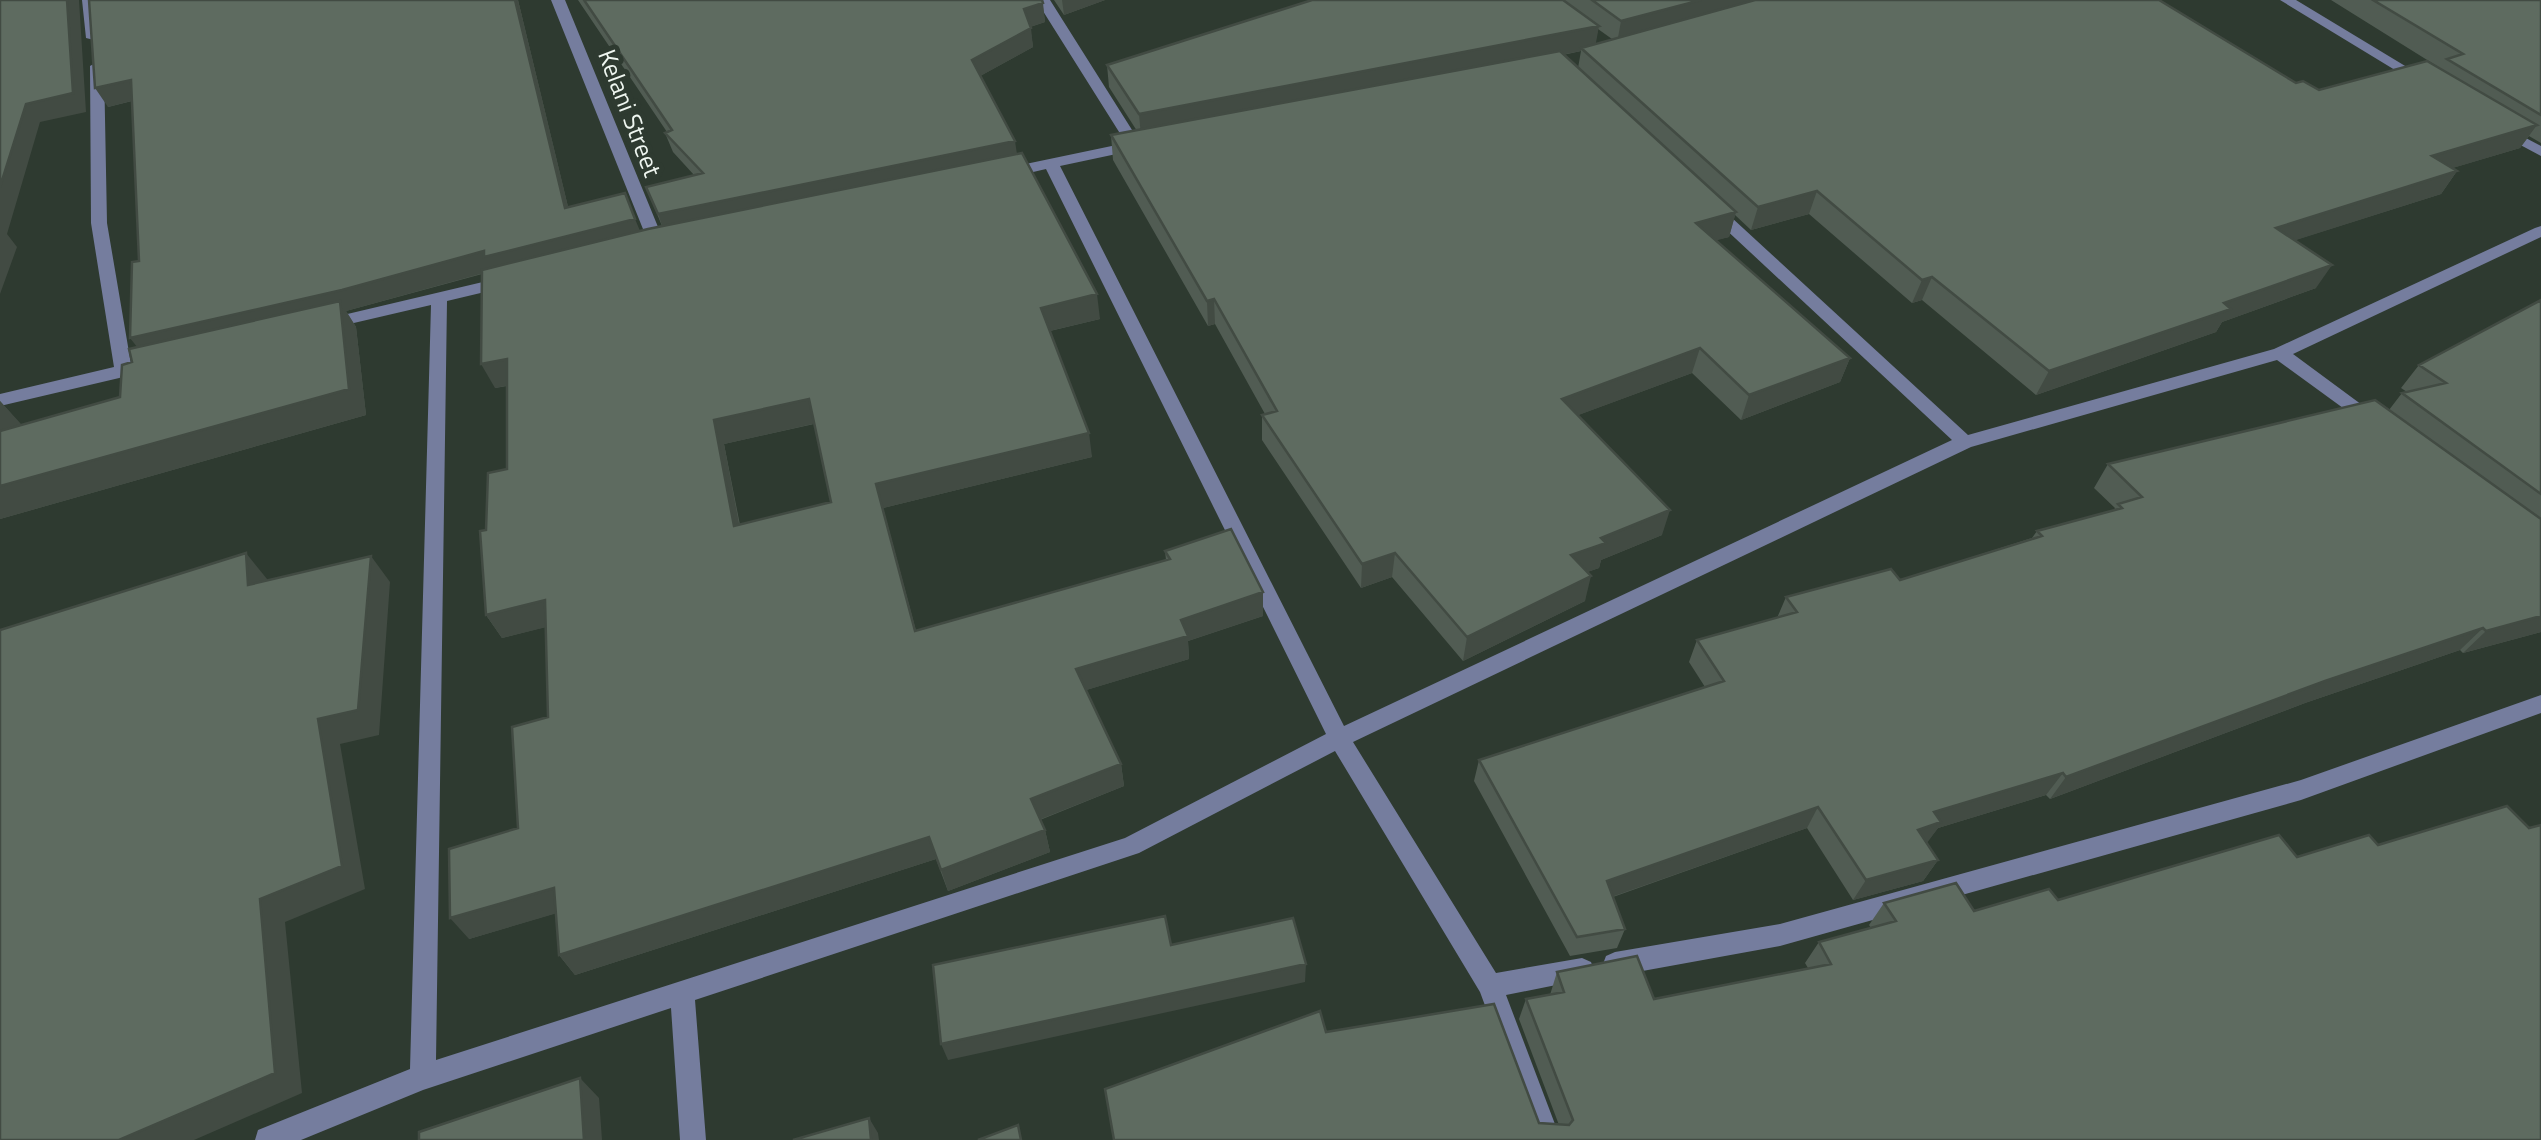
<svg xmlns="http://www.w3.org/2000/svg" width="2541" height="1140" viewBox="0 0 2541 1140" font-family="'Titillium Web',sans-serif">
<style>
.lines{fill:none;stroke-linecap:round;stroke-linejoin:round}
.street{fill:#757d9e;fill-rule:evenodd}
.wall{fill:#515c53;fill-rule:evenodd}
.shaded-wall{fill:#424b43}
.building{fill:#5e6b60;stroke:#424b43;stroke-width:2.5;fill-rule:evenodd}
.labels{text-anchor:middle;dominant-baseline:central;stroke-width:10;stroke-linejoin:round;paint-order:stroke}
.far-street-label{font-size:25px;fill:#eff6f0;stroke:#2e3a30}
</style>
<rect width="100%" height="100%" fill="#2e3a30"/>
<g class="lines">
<path class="street" d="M82 0H96L98 41 86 38Z
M551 0H565L665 244 663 247 657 249 649 244Z
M1036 0H1050L1139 141 1147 145 1140 149 1060 166 1344 726 1952 440 1707 212V206H1719L1968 435 2274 349 2535 228 2541 226V237L2293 354 2377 416 2380 420 2377 424H2365L2277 360 1971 447 1353 742 1496 973 1582 958 1591 962 1594 970 1591 978 1506 995 1561 1140H1535L1480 992 1335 751 1139 853 695 1000 706 1140H680L671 1008 423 1090 301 1140H255L258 1130 410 1069 431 305 328 329 322 328V320L504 277 512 282 510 286 447 301 436 1060 1125 838 1326 734 1046 169 1007 178 999 173 1007 168 1126 143Z
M2280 0H2296L2430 81 2418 84Z
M97 62 104 66 107 223 131 364 149 359 158 365 149 371 0 406V394L114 367 91 223 90 66Z
M2503 126 2541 146V156L2498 133 2496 130Z
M2541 695V713L2301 800 1780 946 1615 976 1606 972 1603 964 1606 956 1615 952 1780 924 2301 780Z"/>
</g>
<path class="wall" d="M89 0H518L568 207 640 231 662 226 646 187 694 175 673 152 665 133 667 132 578 0H1042L1045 22 1030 27 1033 47 980 76 1017 154 1100 319 1050 331 1092 457 883 508 916 631 1166 560 1165 551 1263 592V616L1188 641 1189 659 1086 690 1121 764 1124 786 1040 820 1045 830 1050 852 948 891 936 859 575 975 559 955 556 913 469 939 518 828 548 717 545 627 502 638 486 615V530L507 469V386L495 388 482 274 346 311 356 327 366 415 0 519V401L21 425 120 397 138 347 139 261 132 101 108 107ZM814 424 831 502 740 525 724 444Z
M1054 0H1105L1064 15Z
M1312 0H2159L2296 83 2319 90 2440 68 2331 0H2541V143L2529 136 2520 148 2452 168 2457 171 2441 194 2295 240 2316 288 2222 322 2216 332 2036 395 1922 300 1912 303 1809 214 1751 230 1735 215 1729 237 1715 240 1850 358 1840 382 1741 420 1692 373 1578 415 1662 535 1601 560 1599 568 1587 572 1585 601 1463 661 1392 577 1361 588 1262 440V415L1265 414 1215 324 1208 326 1113 160 1111 135 1137 131 1109 87 1107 65ZM1598 29 1612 39 1595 44ZM1581 51 1578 68 1563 55Z
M2541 300V632L2463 653 2460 650 2305 703 2050 799 2046 795 1938 828 1926 843 1938 860 1923 881 1853 900 1807 828 1613 897 1625 929 1617 948 1570 956 1474 781 1479 760 1705 687 1689 662 1697 640 1777 618 1786 597 1900 580 2032 538 2037 531 2114 510 2115 508 2094 488 2108 464 2389 410 2402 393 2407 392 2401 388 2419 365Z
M2058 900 2541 1140H1114L1326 1032 1539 1123 1559 1125 1519 1019 1526 999 1550 995 1557 972 1654 999 1808 968 1805 963 1819 942 1871 928 1869 925 1884 903 1974 911Z"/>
<path class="shaded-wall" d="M67 0H79L86 112 40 122 7 234 17 247 0 294V187L26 104Z
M515 0H518L573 227 565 208Z
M1062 0H1105L1064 15Z
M1701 0H1777L1617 43 1621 21Z
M1043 3 1045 22 1027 28 1024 9Z
M1599 26 1595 48H1581V51L1141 137 1139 114Z
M1031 28 1033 47 975 79 972 60Z
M131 80 143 98 108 107 95 88Z
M2537 125 2520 148 2416 179 2432 156Z
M1015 141 1018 161 665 234 658 214Z
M2457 171 2441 194 2262 251 2276 228Z
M1817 191 1809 214 1751 230 1758 207Z
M1736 212 1729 237 1689 248 1696 223Z
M635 219 643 238 491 271 346 311 356 327 366 415 0 519V486L349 389 145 357 130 338 484 251Z
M2332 265 2316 288 2222 322 2216 332 2036 395 2049 371 2224 303Z
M1932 277 1922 300 1912 303 1922 280Z
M1097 294 1100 319 1045 332 1041 308Z
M1214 299 1215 324 1208 326 1207 301Z
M1700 348 1692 373 1557 423 1562 399Z
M1850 358 1840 382 1741 420 1749 395Z
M507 359 520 383 495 388 481 364Z
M809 399 817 423 724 444 744 550 734 526 714 420Z
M0 401 21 424 0 439Z
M1089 433 1092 457 883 508 922 654 876 484Z
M1670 510 1662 535 1601 560 1599 568 1565 580 1571 555 1601 538Z
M246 553 267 579 270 611 248 585Z
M1395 553 1392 577 1361 588 1362 564Z
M371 556 390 582 379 735 340 744 365 889 285 922 302 1093 194 1140H119L260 899Z
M1591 576 1585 601 1463 661 1467 637Z
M1263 592V616L1188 641 1189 659 1080 692 1076 669 1181 620Z
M545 600 559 624 502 638 486 615Z
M2541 616V632L2463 653 2486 631Z
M2483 628 2460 650 2305 703 2050 799 2066 777 2325 681Z
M1121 764 1124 786 1036 821 1031 799Z
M2063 773 2046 795 1938 828 1927 843 1904 850 1918 830 1934 812Z
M1818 807 1807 828 1600 901 1607 881Z
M1045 830 1050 852 948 891 941 870Z
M929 837 936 859 575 975 559 955Z
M1938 860 1923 881 1853 900 1866 880Z
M554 888 571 909 469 939 450 918Z
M1306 964 1305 982 948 1060 941 1044Z
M580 1078 599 1098 602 1140H584Z
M869 1118 878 1133 879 1140H871Z"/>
<path class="building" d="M0 0H67L73 93 26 104 0 187Z
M89 0H515L565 208 625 193 635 219 484 257V251L342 290 130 338 132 262 139 261 131 80 95 88Z
M584 0H1042L1043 3 1024 9 1031 28 972 60 1015 141 658 214 646 187 703 173 665 133 672 130Z
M1312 0H1563L1599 26 1139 114 1107 65Z
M1592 0H1701L1621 21Z
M1755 0H2159L2296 83 2303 81 2319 90 2427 61 2537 125 2432 156 2457 171 2276 228 2332 265 2224 303 2231 309 2049 371 1932 277 1922 280 1817 191 1758 207 1581 48Z
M2373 0H2541V115L2447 59 2463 54Z
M1560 51 1736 212 1696 223 1850 358 1749 395 1700 348 1562 399 1670 510 1601 538 1606 543 1571 555 1591 576 1467 637 1395 553 1362 564 1262 415 1277 411 1214 299 1207 301 1111 135Z
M1022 153 1097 294 1041 308 1089 433 876 484 915 631 1170 559 1165 551 1231 529 1263 592 1181 620 1188 636 1076 669 1121 764 1031 799 1045 830 941 870 929 837 559 955 554 888 450 918 449 849 518 828 512 727 548 717 545 600 486 615 480 531 486 530 488 473 507 469V359L481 364 482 270 648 229ZM809 399 831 502 734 526 714 420Z
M2541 300V494L2402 393 2446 383 2419 365Z
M340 301 349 389 0 486V431L120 397 122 365 132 362 129 349Z
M2375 400 2541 519V616L2486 631 2483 628 2325 681 2066 777 2063 773 1934 812 1941 822 1918 830 1938 860 1866 880 1818 807 1607 881 1625 929 1577 937 1479 760 1724 681 1697 640 1797 612 1786 597 1891 569 1900 580 2042 536 2037 531 2122 508 2118 504 2142 497 2108 464Z
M246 553 248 585 371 556 358 710 318 719 342 866 260 899 275 1073 119 1140H0V630Z
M2507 806 2529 828 2541 825V1140H1114L1105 1089 1320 1011 1326 1032 1494 1004 1539 1123 1569 1125 1573 1120 1526 999 1564 992 1557 972 1637 956 1654 999 1831 964 1819 942 1896 921 1884 903 1956 883 1974 911 2049 889 2058 900 2279 835 2297 857 2369 835 2378 845Z
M1165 916 1171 945 1293 918 1306 964 941 1044 933 965Z
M580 1078 584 1140H419V1132Z
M869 1118 871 1140H793Z
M1018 1125 1021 1140H978Z"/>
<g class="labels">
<g class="far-street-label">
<text transform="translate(630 113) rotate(69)">Kelani Street</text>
</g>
</g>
</svg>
